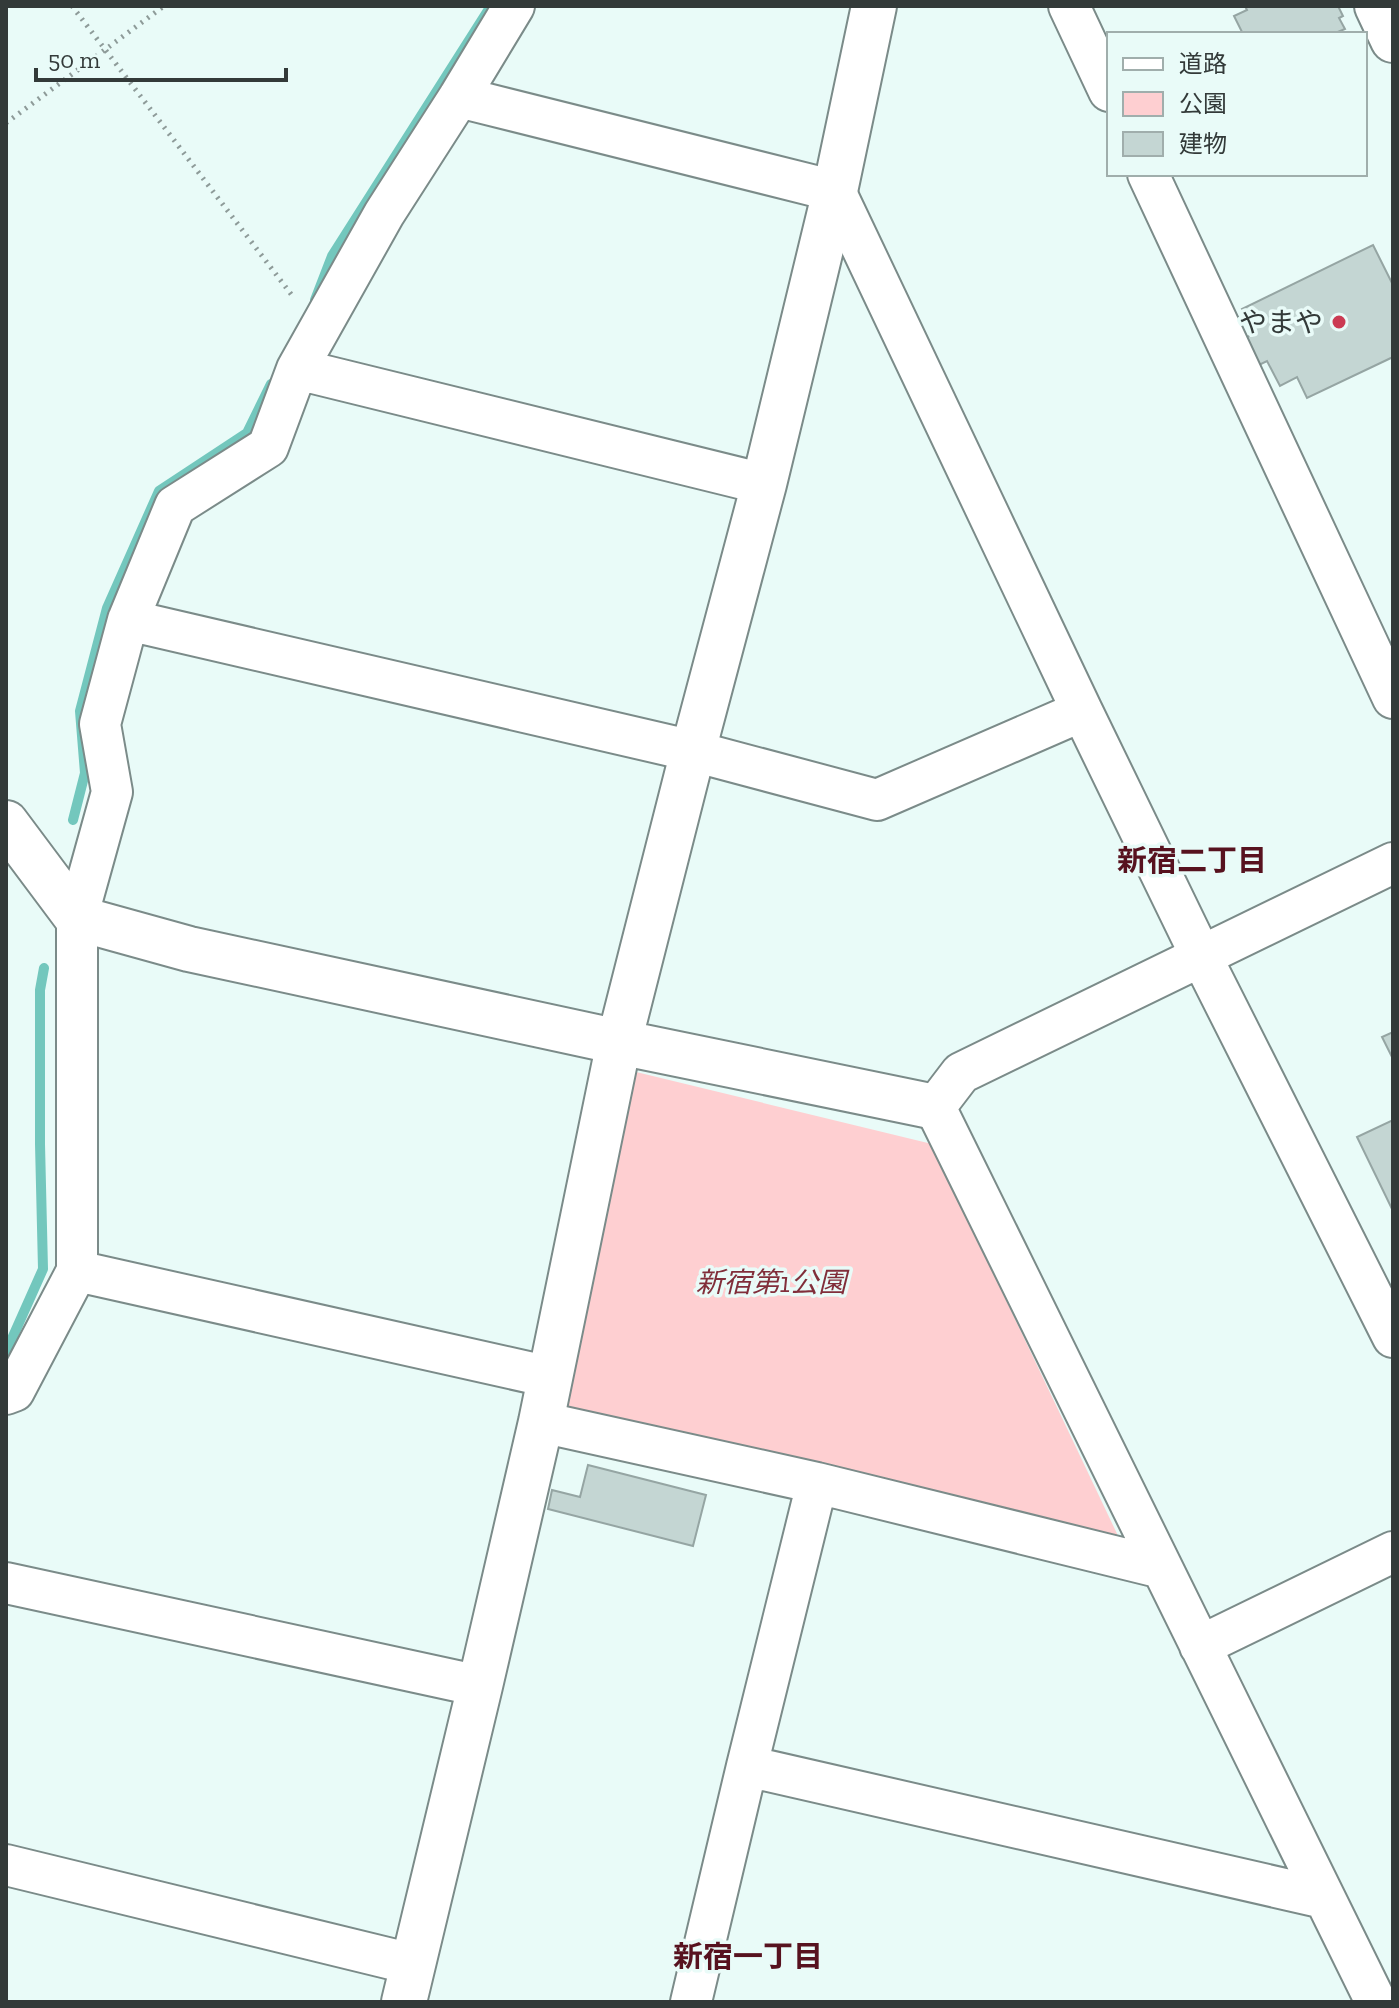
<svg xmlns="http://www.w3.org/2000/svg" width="1399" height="2008" viewBox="0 0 1399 2008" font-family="'Zilla Slab','Noto Sans JP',serif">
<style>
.green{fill:#fecfd1}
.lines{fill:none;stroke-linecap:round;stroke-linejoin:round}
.stream{stroke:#73c7bd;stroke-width:10}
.building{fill:#c4d6d3;stroke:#95a5a3;stroke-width:2}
.street-casing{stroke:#7b8b89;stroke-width:44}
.secondary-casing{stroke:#7b8b89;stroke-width:48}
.highway-casing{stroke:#7b8b89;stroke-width:48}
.path{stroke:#8e9b99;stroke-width:5;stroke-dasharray:2 6;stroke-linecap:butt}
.street{stroke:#fff;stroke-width:40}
.secondary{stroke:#fff;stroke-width:44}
.highway{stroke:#fff;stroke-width:44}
.poi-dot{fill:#cb3b53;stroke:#e9fbf8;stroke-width:3}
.labels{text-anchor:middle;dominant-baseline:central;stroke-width:7;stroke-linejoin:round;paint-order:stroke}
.poi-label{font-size:28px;fill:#333a39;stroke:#e9fbf8;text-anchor:end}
.park-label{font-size:28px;font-style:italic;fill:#812e3a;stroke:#e9fbf8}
.neighbourhood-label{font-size:30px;font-weight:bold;fill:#57121f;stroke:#e9fbf8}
</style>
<rect width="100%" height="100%" fill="#e9fbf8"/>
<path class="green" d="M632 1071 932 1144 1120 1540 565 1410Z"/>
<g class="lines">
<path class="stream" d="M315 300 332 256 489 9
M73 820 85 773 80 711 107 608 159 491 247 433 271 384
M6 1352 43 1269 40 1144V990L44 968"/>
</g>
<path class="building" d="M1245 6H1338L1343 16 1339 18 1345 29 1333 34H1243L1234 16 1247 10Z
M1373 245 1393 285V357L1307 398 1297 377 1280 386 1267 361 1259 365 1245 338 1254 334 1242 309Z
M1393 1032V1059L1382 1037Z
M1393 1120V1211L1357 1137Z
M588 1465 706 1495 693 1546 548 1509 552 1490 580 1497Z"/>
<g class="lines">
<defs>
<path id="street" d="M1069 6 1109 91
M459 97 835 191 1082 711 1201 956 1393 1337
M1148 174 1393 698
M297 369 764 484
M128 620 693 751 877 800 1082 711
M77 1271 550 1377
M6 1394 14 1391 77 1271V918L112 792 100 724 128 620 175 506 268 447 297 369 384 214 459 97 514 6
M541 1422 817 1483 1162 1568
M6 1583 480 1686
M1200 1646 1393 1552
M747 1766 1324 1898
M6 1865 412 1964
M691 2002 747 1766 817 1483
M1376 2002 935 1107 961 1073 1393 863"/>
<path id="secondary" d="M6 823 77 918 189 949 619 1042 935 1107
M404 2002 480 1686 541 1422 619 1042 693 751 764 484 835 191 874 6"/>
<path id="highway" d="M1377 6 1393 40"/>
</defs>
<use href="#street" class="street-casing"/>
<use href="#secondary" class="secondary-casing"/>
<use href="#highway" class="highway-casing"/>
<path class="path" d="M72 6 294 298
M6 123 164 6"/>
<use href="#street" class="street"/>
<use href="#secondary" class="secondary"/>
<use href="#highway" class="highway"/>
</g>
<circle class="poi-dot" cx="1339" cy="322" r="8"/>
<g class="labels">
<g class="poi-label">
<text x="1323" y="322">やまや</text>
</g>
<g class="park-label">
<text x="771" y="1282">新宿第1公園</text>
</g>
<g class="neighbourhood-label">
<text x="1192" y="861">新宿二丁目</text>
<text x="748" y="1957">新宿一丁目</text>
</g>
</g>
<rect width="1399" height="2008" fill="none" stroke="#333a39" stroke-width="16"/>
<rect x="1107" y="32" width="260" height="144" fill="#e9fbf8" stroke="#a0aeac" stroke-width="2"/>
<rect x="1123" y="58" width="40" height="12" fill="#ffffff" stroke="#a0aeac" stroke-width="2"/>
<text x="1179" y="72" font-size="24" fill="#333a39">道路</text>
<rect x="1123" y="92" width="40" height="24" fill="#fecfd1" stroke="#a0aeac" stroke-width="2"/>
<text x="1179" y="112" font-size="24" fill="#333a39">公園</text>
<rect x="1123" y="132" width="40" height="24" fill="#c4d6d3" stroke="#a0aeac" stroke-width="2"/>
<text x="1179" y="152" font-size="24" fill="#333a39">建物</text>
<path d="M36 68v12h250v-12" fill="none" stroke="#333a39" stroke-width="4"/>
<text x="48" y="68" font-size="24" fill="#333a39" stroke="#e9fbf8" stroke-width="6" paint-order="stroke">50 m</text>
</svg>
